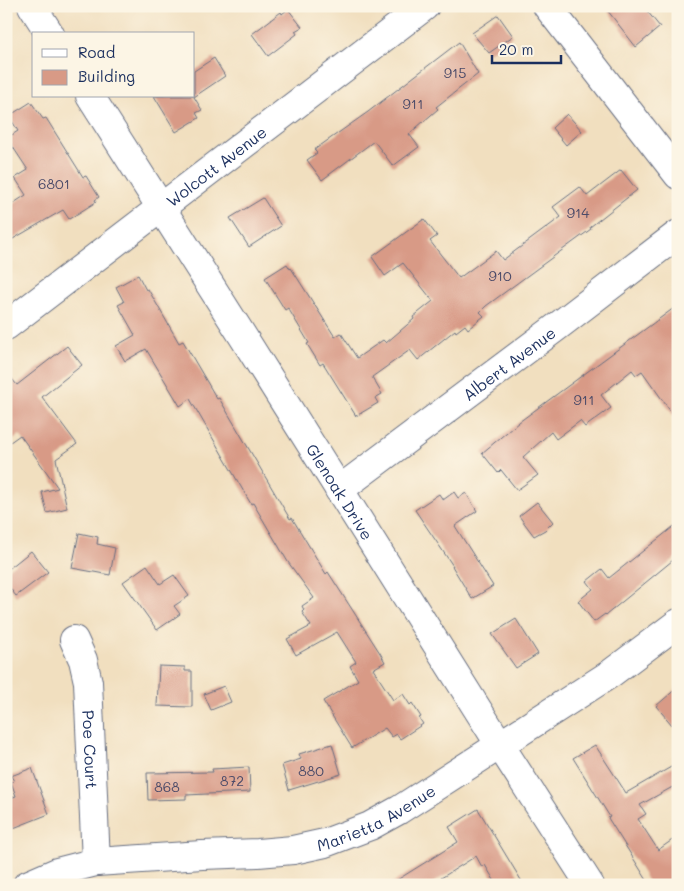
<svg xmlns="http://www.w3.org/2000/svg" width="684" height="891" viewBox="0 0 684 891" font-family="Mali,sans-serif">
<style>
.building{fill:#d89a86}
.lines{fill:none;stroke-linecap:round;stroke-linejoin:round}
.minor-casing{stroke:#666d80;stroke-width:30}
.minor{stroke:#fff;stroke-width:28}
.labels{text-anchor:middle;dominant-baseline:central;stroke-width:4;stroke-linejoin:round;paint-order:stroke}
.number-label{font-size:14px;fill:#4a4a68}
.street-label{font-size:16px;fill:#1b2f5e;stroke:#fcf5e5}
</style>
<rect width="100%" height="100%" fill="#fcf5e5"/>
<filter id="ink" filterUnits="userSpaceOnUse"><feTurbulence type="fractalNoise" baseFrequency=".02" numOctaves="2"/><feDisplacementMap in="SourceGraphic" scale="10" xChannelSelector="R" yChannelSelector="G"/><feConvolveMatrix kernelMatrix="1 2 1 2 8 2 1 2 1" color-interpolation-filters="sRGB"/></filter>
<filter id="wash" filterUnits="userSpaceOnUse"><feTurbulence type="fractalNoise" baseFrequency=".0096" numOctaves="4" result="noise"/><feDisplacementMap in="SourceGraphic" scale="20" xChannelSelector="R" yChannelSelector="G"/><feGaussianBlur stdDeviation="1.12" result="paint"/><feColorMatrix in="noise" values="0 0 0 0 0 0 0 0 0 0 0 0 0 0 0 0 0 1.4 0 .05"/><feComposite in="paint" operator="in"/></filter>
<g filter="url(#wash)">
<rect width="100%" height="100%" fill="#f1dfbf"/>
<g id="blocks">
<path class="building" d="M604 6H643L660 27 636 47Z
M288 9 302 27 295 31 297 34 268 56 252 34 281 12 282 14Z
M498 15 513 36 489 53 472 33Z
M459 42 478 74 436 107 438 109 409 134 419 147 393 166 374 141 322 180 307 160 317 153 314 150 368 112Z
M214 58 225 76 194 97 202 110 196 113 199 118 176 132 154 96H194V71Z
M31 102 43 119 46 118 83 177 86 176 99 197 95 200 96 202 69 219 63 210 6 243V208L26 195 15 178 28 170 7 138 18 131 9 116Z
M567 114 582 131 566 145 552 128Z
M621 170 637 190 590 227 591 229 486 306 480 312 484 316 468 329 465 325 456 332 455 330 418 360 410 350 372 377 382 394 375 398 378 403 356 416 323 363 320 365 307 344 309 343 288 308 285 310 265 278 287 264 290 269 291 268 335 337 341 333 357 358 383 340 386 343 414 319 413 317 433 301 403 263 385 276 372 257 424 219 437 236 430 241 459 278 496 251 503 260 561 217 553 207 580 187 587 196Z
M263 198 281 226 249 247 230 218Z
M138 275 146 290 148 289 179 343 183 341 217 399 219 398 290 519 292 518 326 574 328 572 380 653 385 662 373 669 393 700 403 694 410 705 412 703 421 717 419 718 423 724 400 739 397 734 392 737 385 728 352 748 323 701 358 680 350 666 356 662 337 632 296 655 287 639 311 626 302 612 304 610 302 606 314 598 288 562 253 503 251 504 248 499 190 399 180 406 146 349 125 361 116 346 135 335 118 305 124 302 116 287Z
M678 305V422L642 371 636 375 632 370 601 395 611 408 585 427 580 421 556 439 551 432 523 457 538 475 517 490 501 470 498 473 482 453 519 422Z
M67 346 82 365 42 397 77 444 56 459 67 508 47 513 42 492 58 488 20 435 6 445V372L17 385Z
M454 492 458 498 466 493 477 511 455 526 493 586 472 599 452 566H453L415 510 439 494 443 500Z
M537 502 553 522 545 530 534 536 519 516Z
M678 523V556L606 615 605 614 594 622 578 601 593 589 587 581 602 569 609 578Z
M79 533 98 537 97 544 115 548 110 575 72 568Z
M31 551 48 572 16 596 6 583V571Z
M147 565 160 584 174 575 189 596 174 606 180 614 157 630 123 582Z
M516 619 538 654 516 668 492 634Z
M159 666 185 667V671H192V707L157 706Z
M224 686 231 702 211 710 204 694Z
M678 687V732L656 706Z
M332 744 341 774 289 790 282 765 301 759 299 754Z
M595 745 626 793 678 763V784L640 805 646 814 638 819 658 850 678 836V885H650L608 818 610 817 573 758Z
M249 767 250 792 186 795V799L148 800 147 773 213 772 212 769Z
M32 768 49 814 11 829 6 816V800L16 796 11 782 14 781 11 776Z
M478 809 524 885H497L485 865 482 867 476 856 430 885H389L458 842 449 827Z"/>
</g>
</g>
<g filter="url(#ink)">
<use href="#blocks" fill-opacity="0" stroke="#666d80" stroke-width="1"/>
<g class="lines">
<defs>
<g id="minor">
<path d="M32 6 50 34"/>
<path d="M547 6 678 175"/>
<path id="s1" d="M90 96 242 335 500 745 590 885"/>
<path id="s2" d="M6 326 425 6"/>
<path id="s3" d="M339 490 558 326 678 234"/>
<path id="s4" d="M74 640 83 660 88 682 96 862"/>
<path id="s5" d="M27 885 57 872 96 862 202 855 258 853 293 850 325 843 370 826 399 810 610 674 678 623"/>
</g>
</defs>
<use href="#minor" class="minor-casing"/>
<use href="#minor" class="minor"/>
</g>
</g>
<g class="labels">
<g class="number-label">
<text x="455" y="72">915</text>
<text x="413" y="103">911</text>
<text x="54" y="183">6801</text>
<text x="578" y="212">914</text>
<text x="500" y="275">910</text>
<text x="584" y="399">911</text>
<text x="311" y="770">880</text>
<text x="232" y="780">872</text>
<text x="167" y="786">868</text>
</g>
<g class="street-label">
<text stroke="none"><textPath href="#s2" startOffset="264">Wolcott Avenue</textPath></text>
<text stroke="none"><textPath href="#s3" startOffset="212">Albert Avenue</textPath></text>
<text stroke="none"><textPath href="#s1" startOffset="468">Glenoak Drive</textPath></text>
<text stroke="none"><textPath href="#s4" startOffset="112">Poe Court</textPath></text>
<text stroke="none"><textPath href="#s5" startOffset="360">Marietta Avenue</textPath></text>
</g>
</g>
<rect width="684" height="891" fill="none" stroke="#fcf5e5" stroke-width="25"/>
<rect x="32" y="32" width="162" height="65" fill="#fcf5e5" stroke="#a2a6af"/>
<rect x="42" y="49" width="25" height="8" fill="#ffffff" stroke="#a2a6af"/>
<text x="78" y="58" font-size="15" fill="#1b2f5e">Road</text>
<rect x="42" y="70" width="25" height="15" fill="#d89a86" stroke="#a2a6af"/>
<text x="78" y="82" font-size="15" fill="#1b2f5e">Building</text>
<path d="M492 55v8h69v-8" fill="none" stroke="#1b2f5e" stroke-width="2.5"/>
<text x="499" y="55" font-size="15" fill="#1b2f5e" stroke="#fcf5e5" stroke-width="4" paint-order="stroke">20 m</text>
</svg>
